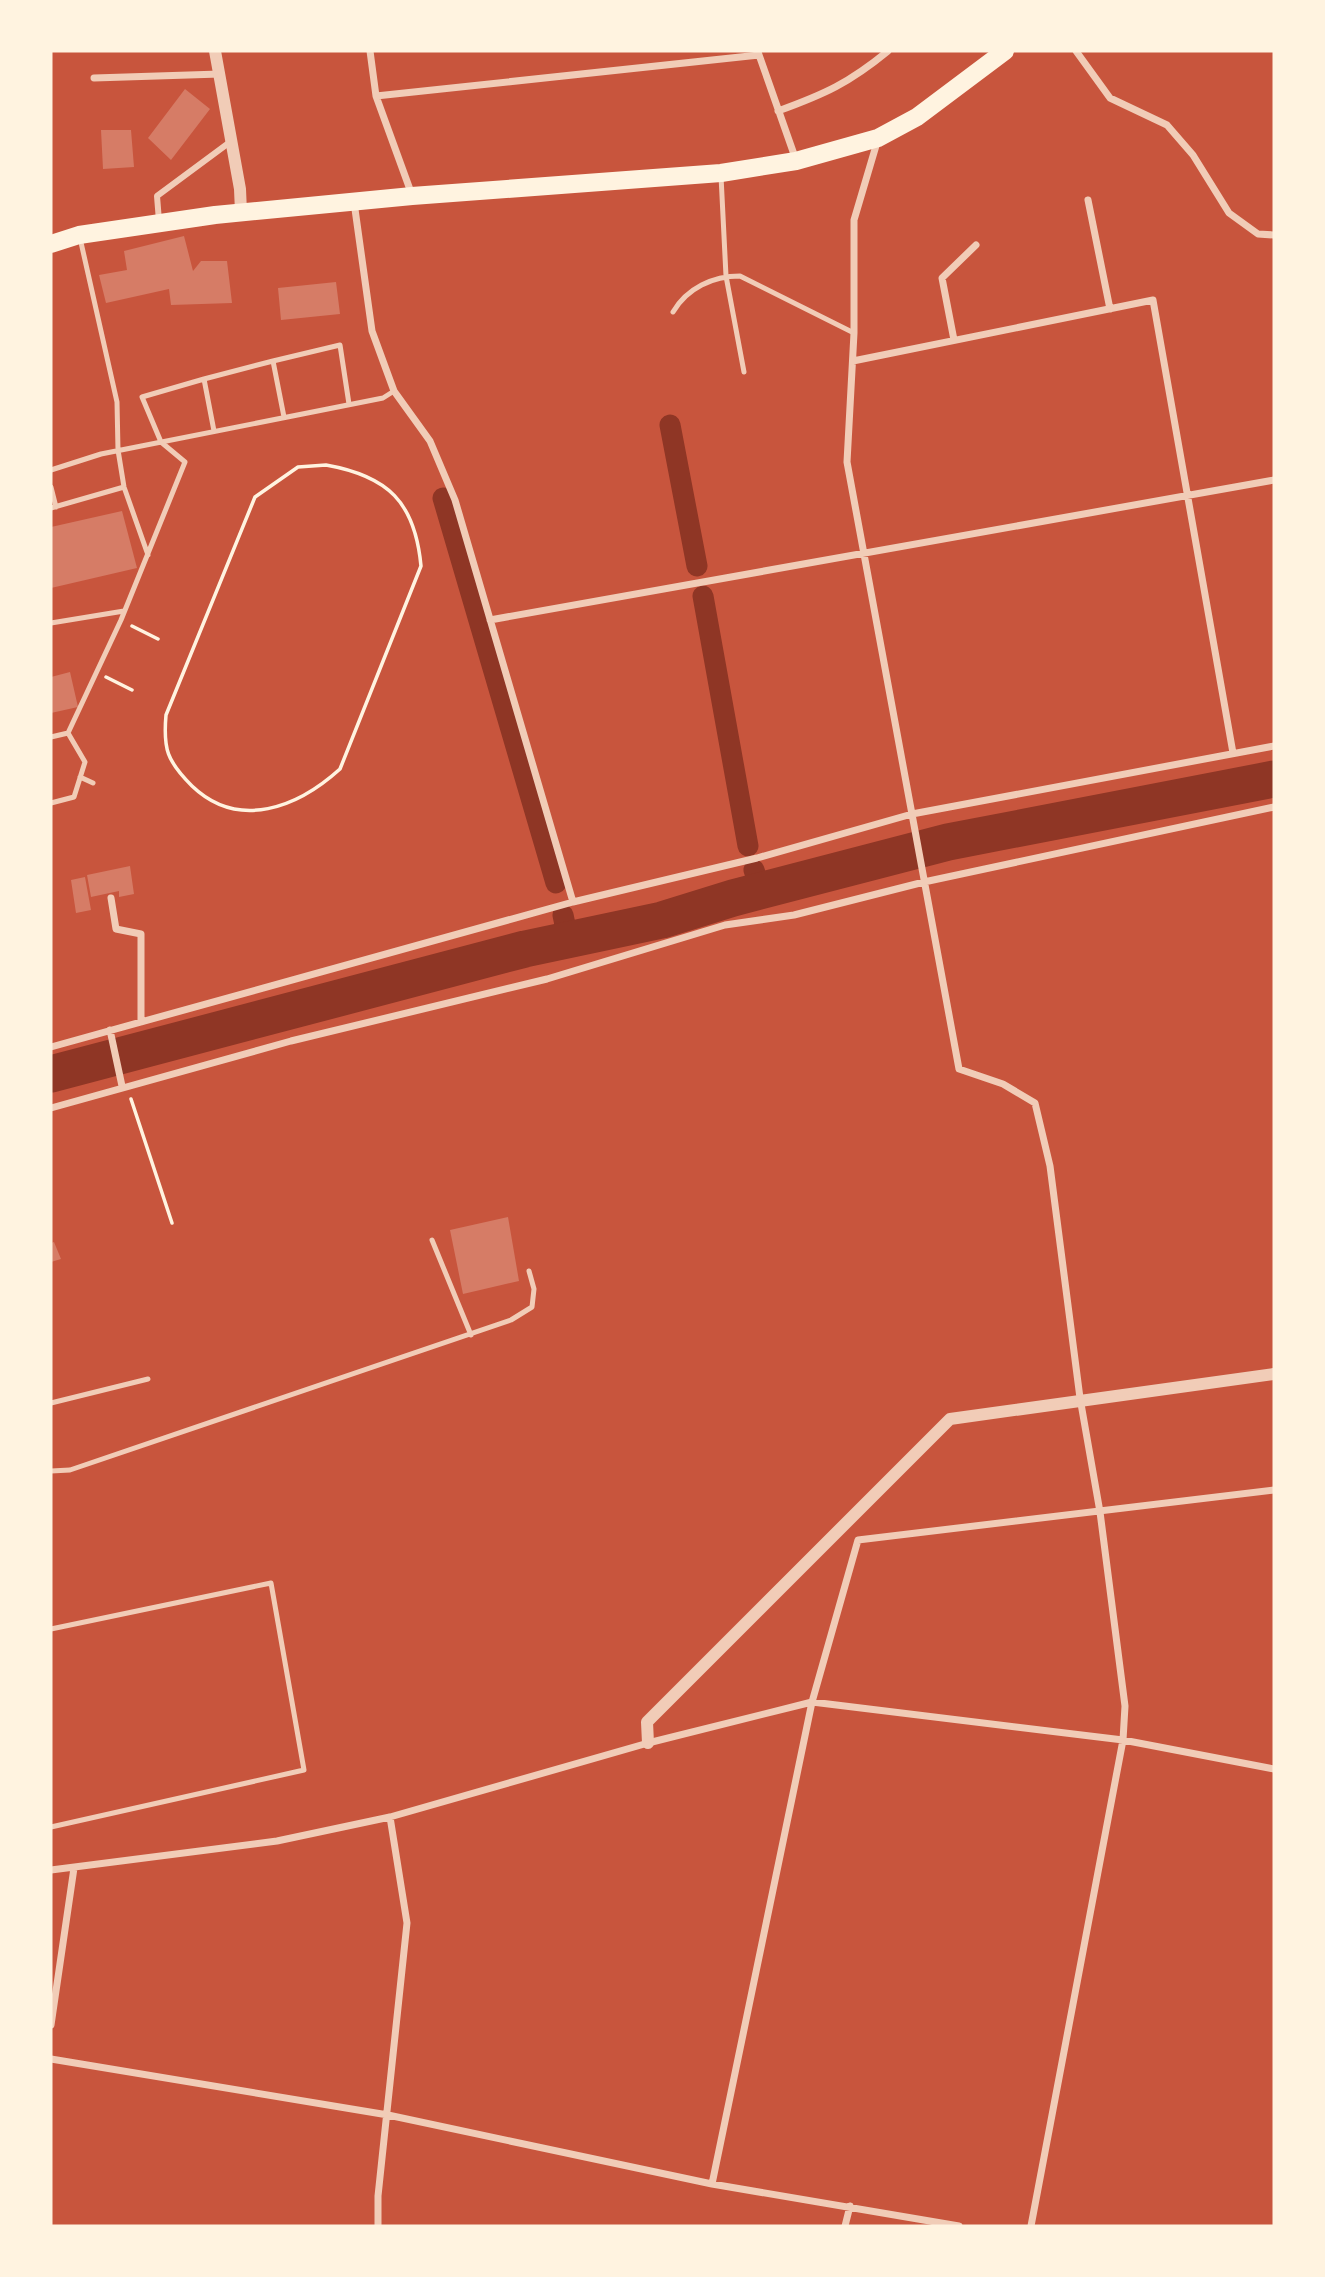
<svg xmlns="http://www.w3.org/2000/svg" width="1325" height="2277" viewBox="0 0 1325 2277" font-family="'Noto Sans',sans-serif">
<style>
.lines{fill:none;stroke-linecap:round;stroke-linejoin:round}
.canal{stroke:#8f3625;stroke-width:21}
.river{stroke:#8f3625;stroke-width:37}
.building{fill:#d67c66}
.path{stroke:#fff3e0;stroke-width:3.5}
.service{stroke:#f1ccb7;stroke-width:5}
.pedestrian{stroke:#f1ccb7;stroke-width:6}
.minor{stroke:#f1ccb7;stroke-width:7}
.tertiary{stroke:#f1ccb7;stroke-width:12}
.primary{stroke:#fff3e0;stroke-width:18}
</style>
<rect width="100%" height="100%" fill="#c8553d"/>
<g class="lines">
<path class="canal" d="M670 425 697 566
M443 498 556 883
M703 596 748 846
M754 870 761 891
M563 915 568 939"/>
<path class="river" d="M51 1074 525 949 662 920 733 898 948 842 1274 779"/>
</g>
<path class="building" d="M185 89 210 109 171 160 148 138Z
M101 130H131L134 167 103 169Z
M184 236 193 271 201 261H227L232 303 171 305 169 289 106 303 99 275 127 270 124 251Z
M336 282 340 314 281 320 278 288Z
M122 511 137 568 51 588V527Z
M70 672 78 707 51 713V677Z
M130 866 134 894 119 897V891L91 897 87 875Z
M85 877 91 910 76 913 71 880Z
M508 1217 519 1281 463 1294 450 1230Z
M54 1242 61 1259 51 1262V1243Z"/>
<g class="lines">
<path class="path" d="M326 465C388 476 415 502 421 566L340 769C298 807 239 831 192 786 167 761 163 749 166 715L255 497 298 467Z
M132 626 158 639
M106 677 132 690
M131 1099 172 1223"/>
<path class="service" d="M721 176 726 276 744 372
M80 238 117 402 118 450 124 487 148 555
M673 312C687 288 713 276 740 276L854 333
M273 361 340 345 349 404
M214 431 204 379 273 361 284 417
M51 470 101 454 383 398 394 391
M51 487 56 507
M51 508 124 487
M51 623 124 611
M51 737 68 733 121 620 185 462 161 442 142 397 204 379
M80 777 93 783
M51 803 74 797 85 762 68 733
M432 1240 471 1335
M51 1403 148 1379
M51 1471 70 1470 511 1320 532 1307 534 1289 529 1271
M51 1629 271 1583 304 1770 51 1827"/>
<path class="pedestrian" d="M159 221 157 196 230 142"/>
<path class="minor" d="M370 51 376 96 412 195
M1076 51 1110 98 1167 125 1193 155 1229 213 1258 234 1274 235
M758 52 796 160
M94 78 220 74
M376 96 759 55
M778 111C825 94 849 83 888 51
M878 139 854 220V333L847 462 959 1069 1003 1084 1035 1103 1050 1166 1080 1398 1100 1512 1125 1706 1123 1740 1031 2226
M1088 200 1110 309
M354 202 372 331 394 391 430 441 455 500 573 902
M954 340 942 278 976 245
M853 361 1153 300 1233 753
M490 620 1274 480
M111 898 116 929 141 934V1022
M110 1030 122 1086
M51 1047 573 902 757 858 912 814 1274 746
M51 1108 291 1041 547 979 725 925 794 915 924 882 1274 807
M51 1870 277 1841 390 1817 648 1743 812 1702 1123 1740 1274 1769
M51 2025 74 1868
M51 2059 388 2115 712 2184 959 2226
M712 2184 812 1702 858 1540 1274 1490
M378 2226V2196L407 1923 390 1817
M845 2226 850 2206"/>
<path class="tertiary" d="M215 51 240 189 241 212
M648 1743 647 1722 950 1419 1274 1374"/>
<path class="primary" d="M51 244 79 235 215 215 412 196 721 173 796 161 878 138 917 117 1005 51"/>
</g>
<rect width="1325" height="2277" fill="none" stroke="#fff3e0" stroke-width="105"/>
</svg>
